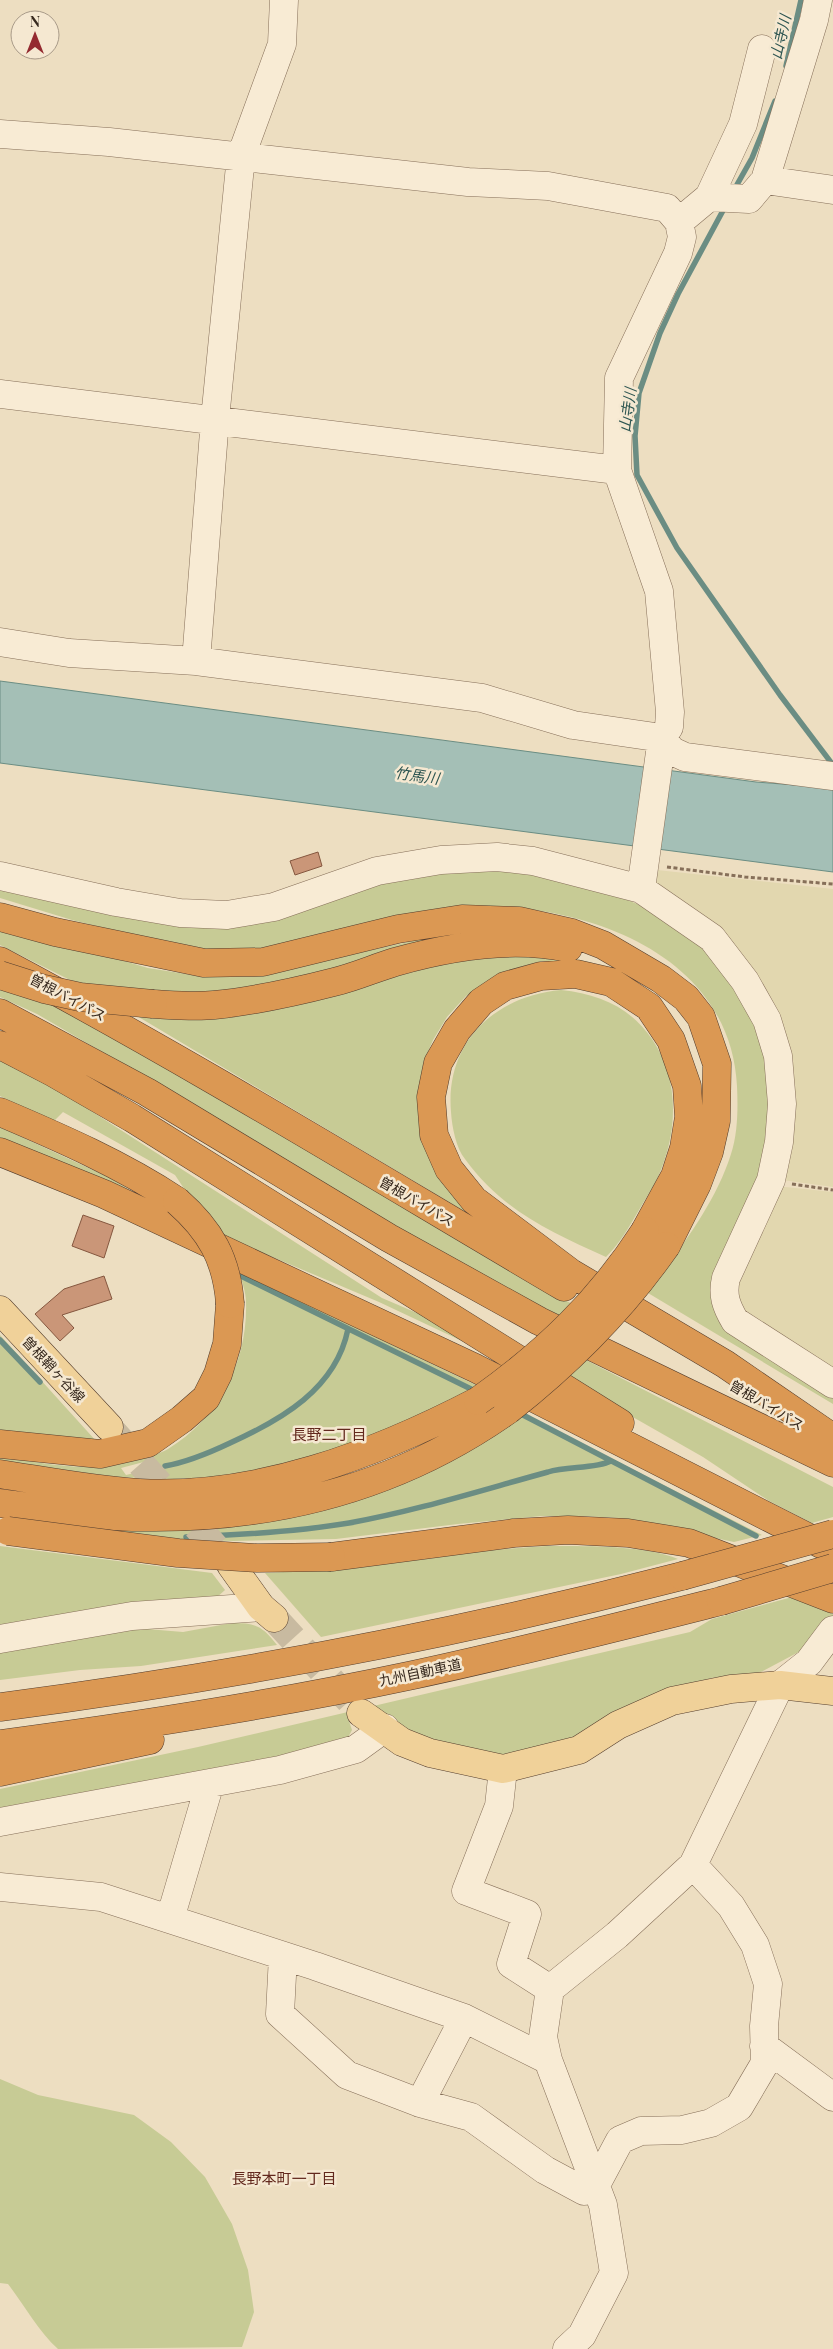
<svg xmlns="http://www.w3.org/2000/svg" width="833" height="2349" viewBox="0 0 833 2349" font-family="'Playfair Display','Noto Sans JP',serif">
<style>
.farmland{fill:#e2d7af}
.green{fill:#c7cb95;fill-rule:evenodd}
.water{fill:#a4bfb6;stroke:#6b8d83}
.lines{fill:none;stroke-linecap:round;stroke-linejoin:round}
.stream{stroke:#6b8d83;stroke-width:5.5}
.building{fill:#ca9678;stroke:#85573f}
.major-tunnel{stroke:#c8baa0;stroke-width:28;stroke-dasharray:28 14;stroke-linecap:butt}
.minor-casing{stroke:#866f59;stroke-width:29}
.major-casing{stroke:#543d2d;stroke-width:29}
.highway-casing{stroke:#543d2d;stroke-width:29}
.path{stroke:#866f59;stroke-width:3;stroke-dasharray:4 2.5;stroke-linecap:butt}
.minor{stroke:#f8ebd4;stroke-width:28}
.major{stroke:#f0d199;stroke-width:28}
.highway{stroke:#db9853;stroke-width:28}
.highway-bridge-casing{stroke:#543d2d;stroke-width:29;stroke-linecap:butt}
.highway-bridge{stroke:#db9853;stroke-width:28}
.labels{text-anchor:middle;dominant-baseline:central;stroke-width:5;stroke-linejoin:round;paint-order:stroke}
.street-label{font-size:14px;fill:#36281d;stroke:#f5e8d1}
.water-label{font-size:15px;font-style:italic;fill:#2d5551;stroke:#f5e8d1}
.neighbourhood-label{font-size:15px;fill:#62281d;stroke:#f5e8d1}
</style>
<rect width="100%" height="100%" fill="#eddec1"/>
<path class="farmland" d="M657 870 833 889V1187L782 1180 786 1132 655 884Z
M776 1186 833 1192V1376L738 1315 734 1277Z"/>
<path class="green" d="M460 869 532 872 612 893 660 914 691 932 724 967 768 1051 772 1142 714 1284 833 1391V1404L648 1293C679 1249 715 1205 731 1154 738 1133 738 1107 737 1086 730 949 575 900 460 907L260 950 189 949 72 920 0 898V884L138 914 371 884Z
M0 925 148 968 205 977 258 974 423 939 454 938 258 989 192 995 86 988 0 945Z
M493 952 567 957 593 963 542 961 498 976 466 996 447 1017 433 1040 424 1061 419 1095 471 1211 469 1214 137 1016C259 1029 376 976 493 952Z
M0 990 55 1004 572 1304 560 1317 419 1242 152 1081 37 1014 0 997Z
M561 990C599 994 630 1007 652 1039 680 1080 678 1132 658 1177 653 1188 645 1199 639 1210 629 1227 620 1243 606 1257 549 1231 503 1211 465 1159 456 1148 452 1127 451 1112 445 1043 494 996 561 990Z
M0 1059 71 1098 382 1298 438 1322 496 1357 379 1302 225 1237 187 1193 175 1175 63 1112 53 1122 0 1096Z
M0 1127 108 1177 167 1212 0 1139Z
M239 1272 476 1385 443 1406 348 1448 233 1476 174 1479 115 1477 0 1461V1457C32 1461 66 1469 98 1466 117 1464 152 1458 168 1449 219 1418 248 1361 246 1302 246 1292 242 1282 239 1272ZM155 1459 159 1467 126 1475 121 1468Z
M0 1335 97 1442 17 1436 0 1430Z
M586 1360 833 1487V1517L812 1523 769 1501 703 1457 566 1379Z
M524 1414 762 1535 734 1542 620 1518 582 1516H542L458 1524 336 1539 233 1541 177 1539 0 1516 232 1526Z
M0 1546 212 1573 225 1590 216 1598 0 1626Z
M547 1546C584 1546 645 1545 678 1559L621 1574 321 1637 265 1573 339 1569 434 1558 463 1552Z
M792 1597 833 1614V1619L810 1646 759 1673 711 1678 677 1691 611 1729 514 1762 438 1752 380 1709 348 1718 352 1730 344 1745 0 1817V1789L198 1747 690 1632 712 1619Z
M232 1623C256 1623 262 1626 277 1645L141 1666 80 1670 0 1680V1648L135 1628 183 1632Z
M0 2079 38 2095 134 2115 171 2142 205 2177 232 2224 248 2270 254 2312 242 2347 58 2349C38 2331 25 2306 8 2284L0 2283Z"/>
<path class="water" d="M0 681 756 782 833 788V872L0 763Z"/>
<g class="lines">
<path class="stream" d="M786 66 801 0
M734 190 752 158 775 101
M726 205 678 294 660 333 639 393 635 436 637 475 677 548 780 695 833 765
M241 1276 471 1389
M0 1340 40 1382
M523 1415 756 1536
M165 1466C188 1462 209 1453 230 1443 281 1420 336 1389 348 1329
M186 1537C240 1535 295 1532 349 1523 416 1511 482 1490 548 1472 567 1466 595 1469 611 1461"/>
</g>
<path class="building" d="M318 852 322 866 295 875 290 861Z
M83 1215 114 1226 104 1258 72 1246Z
M104 1276 112 1299 62 1315 74 1328 60 1341 35 1314 64 1289Z"/>
<g class="lines">
<path class="major-tunnel" d="M113 1432 231 1565
M274 1618 361 1713"/>
<defs>
<path id="minor" d="M0 134 109 142 468 182 548 186 667 208 679 222 682 237 678 253 619 378 617 470 659 591 670 712 669 727 662 738 641 889
M765 180 833 190
M709 197 743 124 762 49
M679 222 709 197 749 199 765 180 814 20 818 0
M0 394 617 470
M0 642 69 653 196 661 482 698 573 725 662 738 672 751 685 757 833 776
M196 661 215 419 241 156 282 44 284 0
M0 876 116 902 180 913 227 915 274 907 377 871 441 860 497 857 533 861 641 889 712 938 745 981 767 1020 778 1056 782 1104 779 1142 771 1180 726 1278C722 1295 726 1306 735 1321L833 1384
M0 1639 132 1616 261 1607
M503 1769 499 1806 466 1891 527 1914 511 1964 550 1989
M0 1822 280 1770 356 1749 385 1728
M0 1887 101 1897 315 1966 464 2018 548 2060
M170 1919 210 1783
M283 1956 280 2014 347 2075 420 2103
M464 2018 420 2103 471 2117 545 2170 584 2191 596 2185 620 2140 641 2131 682 2130 711 2123 739 2107 765 2063 764 2026 768 1984 755 1945 731 1906 693 1865
M764 2046 833 2097
M567 2349 582 2335 614 2273 603 2205 548 2060 543 2037 550 1989 617 1935 693 1865 780 1685 809 1662 833 1630"/>
<path id="major" d="M0 1310 109 1427
M231 1565 261 1607 274 1618
M361 1713 402 1742 430 1753 503 1769 579 1750 618 1725 672 1701 731 1689 780 1685 833 1691"/>
<path id="highway" d="M0 917 55 932 204 963 263 962 398 929 462 919 519 921 572 933 603 945 661 979 686 998 701 1017 717 1064 716 1121 709 1152 697 1184 666 1246
M0 961C192 1063 377 1177 564 1287
M153 1004C173 1005 194 1007 214 1005 255 1001 295 992 334 982 355 977 375 968 395 962 451 946 511 936 568 948
M0 1013 147 1092 389 1238 539 1321 833 1463
M0 1045 54 1073 132 1118 620 1423
M0 1112C61 1138 121 1164 177 1201
M0 1152 104 1194 475 1368 833 1550
M645 1231 675 1176 684 1148 689 1117 687 1086 671 1040 649 1007 611 982 576 974 541 976 505 986 481 1002 457 1030 438 1063 431 1097 434 1135 449 1169 474 1200 571 1273 725 1364 833 1438
M0 1444 100 1454 148 1443 182 1419 206 1398 218 1374 227 1344 230 1304
M0 1474C46 1481 92 1490 139 1493 258 1499 374 1455 478 1401
M0 1503C51 1510 103 1518 155 1517 283 1517 402 1485 508 1410
M331 1557 514 1533 568 1530 628 1533 689 1543 833 1599
M0 1707C230 1677 457 1634 682 1576
M0 1744C138 1726 276 1704 413 1675 516 1653 618 1627 721 1601
M0 1772 150 1740"/>
</defs>
<use href="#minor" class="minor-casing"/>
<use href="#major" class="major-casing"/>
<use href="#highway" class="highway-casing"/>
<path class="path" d="M667 867 745 877 833 884
M792 1184 833 1190"/>
<use href="#minor" class="minor"/>
<use href="#major" class="major"/>
<use href="#highway" class="highway"/>
<defs>
<path id="highway-bridge" d="M0 975 44 989 80 997 153 1004
M177 1201C210 1230 227 1259 230 1304
M478 1401C546 1353 600 1301 645 1231
M508 1410C568 1363 622 1309 666 1246
M8 1531 178 1553 257 1558 331 1557
M682 1576 833 1534
M721 1601 833 1568"/>
</defs>
<use href="#highway-bridge" class="highway-bridge-casing"/>
<use href="#highway-bridge" class="highway-bridge"/>
</g>
<g class="labels">
<g class="street-label">
<text transform="translate(68 997) rotate(28)">曽根バイパス</text>
<text transform="translate(417 1201) rotate(30)">曽根バイパス</text>
<text transform="translate(54 1369) rotate(47)">曽根鞘ヶ谷線</text>
<text transform="translate(767 1405) rotate(31)">曽根バイパス</text>
<text transform="translate(420 1672) rotate(-12)">九州自動車道</text>
</g>
<g class="water-label">
<text transform="translate(780 37) rotate(-77)">山寺川</text>
<text transform="translate(627 410) rotate(-82)">山寺川</text>
<text transform="translate(417 775) rotate(8)">竹馬川</text>
</g>
<g class="neighbourhood-label">
<text x="329" y="1434">長野二丁目</text>
<text x="284" y="2178">長野本町一丁目</text>
</g>
</g>
<g transform="translate(35 35)"><circle r="24" fill="#f5e8d1" stroke="#a99b89"/>
<path d="M0-4L9 19L0 12L-9 19Z" fill="#942a30"/>
<text y="-8" font-size="14" font-weight="bold" text-anchor="middle" fill="#36281d">N</text>
</g>
</svg>
